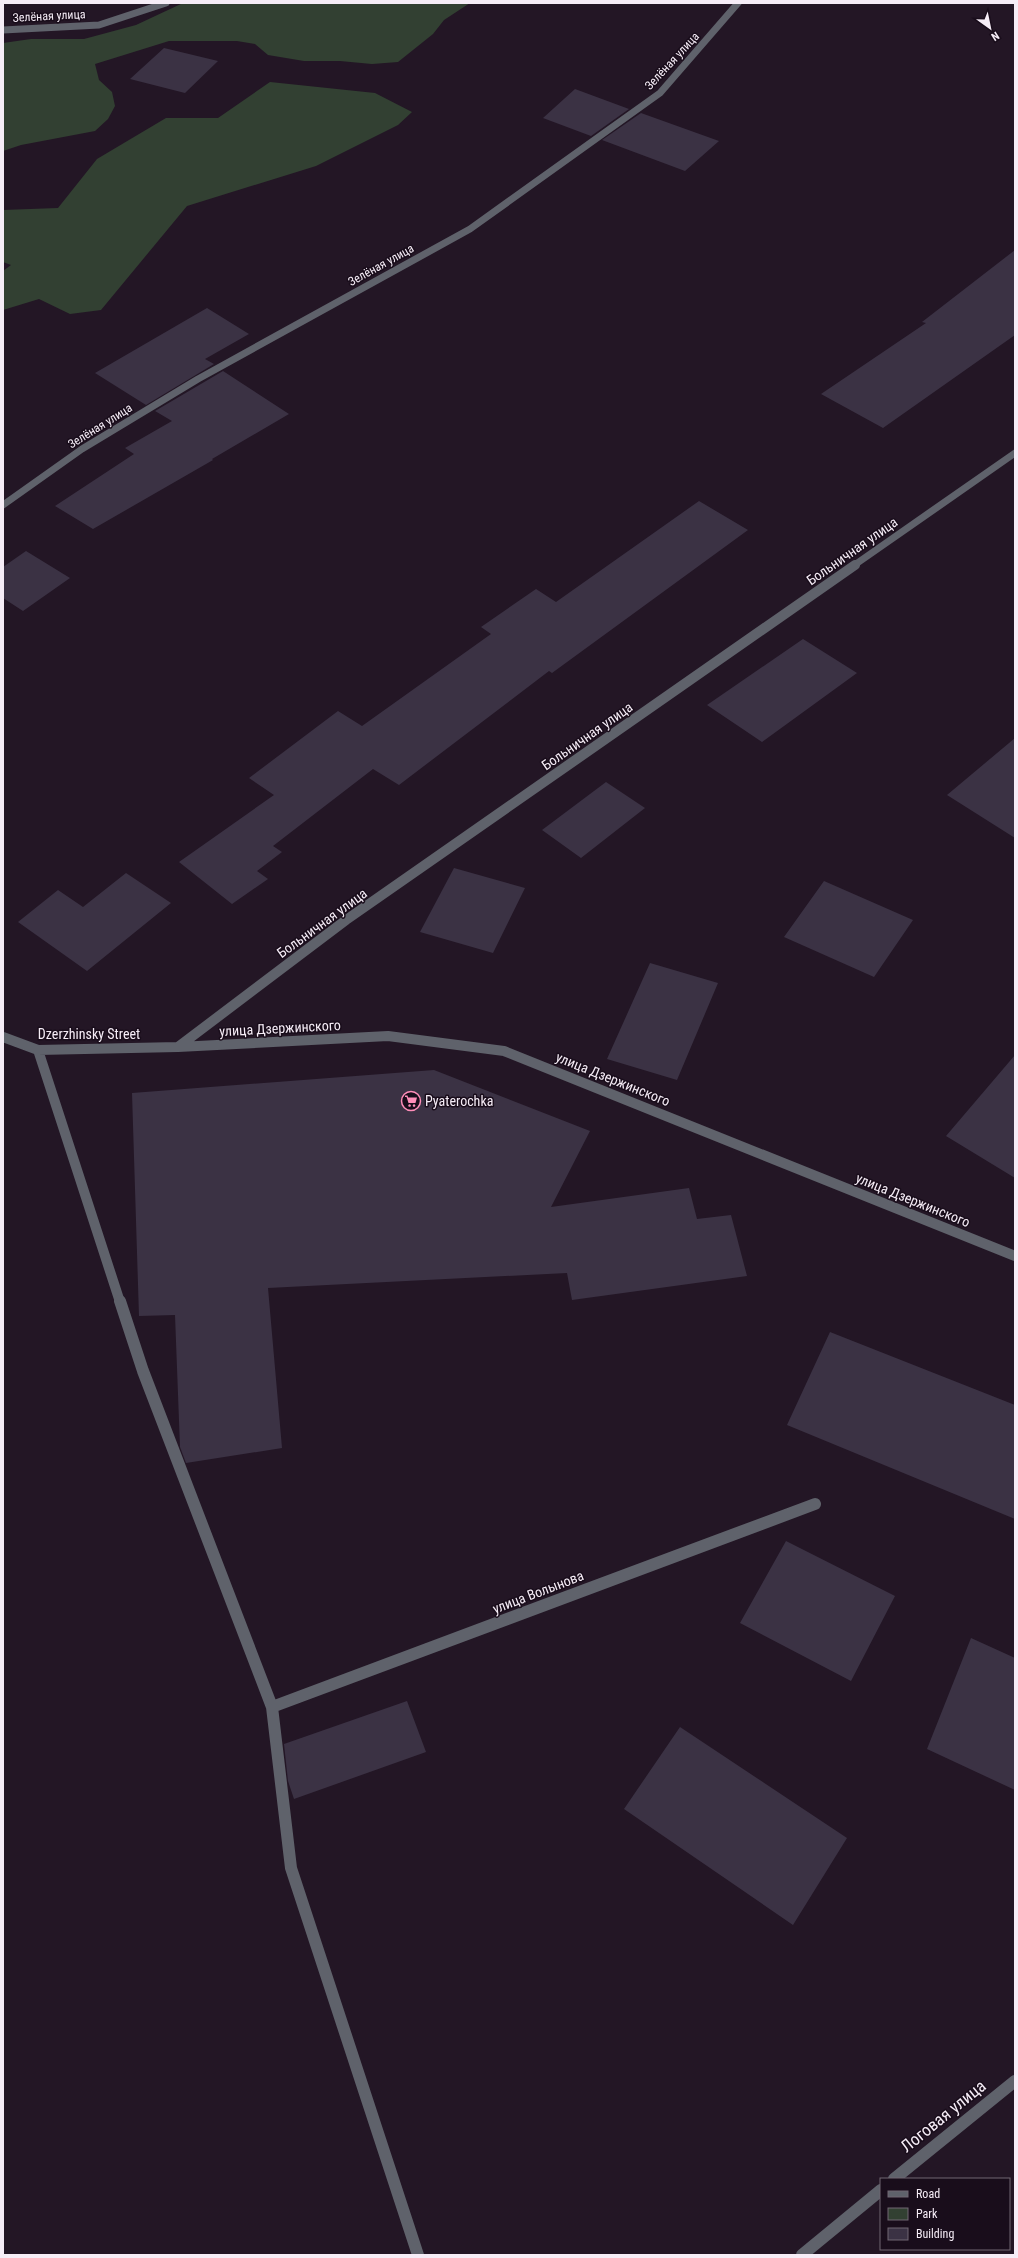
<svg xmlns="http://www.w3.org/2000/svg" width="1018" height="2258" viewBox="0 0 1018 2258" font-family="'Roboto Condensed',sans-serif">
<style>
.green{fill:#324032}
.building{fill:#3b3244}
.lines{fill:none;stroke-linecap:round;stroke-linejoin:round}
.minor-far2{stroke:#5f626b;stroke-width:7}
.minor-far1{stroke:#5f626b;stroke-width:10}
.minor{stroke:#5f626b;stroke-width:12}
.labels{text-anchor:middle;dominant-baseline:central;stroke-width:3;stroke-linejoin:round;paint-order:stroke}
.far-street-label{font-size:12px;fill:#f6edf7;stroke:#190d1b}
.street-label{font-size:14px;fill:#f6edf7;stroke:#190d1b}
.poi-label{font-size:14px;fill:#f6edf7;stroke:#190d1b;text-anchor:start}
.near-street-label{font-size:17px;fill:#f6edf7;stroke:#190d1b}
</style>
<rect width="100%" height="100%" fill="#231625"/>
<path class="green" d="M183 3H470L444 20 433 34 398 62 372 64 340 61H304L268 55 255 44 237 41H169L95 64 99 80 112 92 115 106 108 119 95 131 21 145 3 151V43L31 39H84L136 25Z
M270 82 375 93 412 112 398 125 316 166 187 206 101 310 70 314 39 299 3 310V271L11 265 3 262V210L58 208 97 159 166 118H218Z"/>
<path class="building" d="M164 48 218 61 185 93 130 79Z
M575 89 629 109 591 136 543 118Z
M641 113 719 141 685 171 602 140Z
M1015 250V335L883 428 821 394 926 323 922 322Z
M207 308 249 334 205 359 214 364 146 405 95 373Z
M223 371 289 414 212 459 213 460 93 529 55 506 134 454 125 448 172 421 155 411Z
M699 501 748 530 552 673 549 671 399 785 373 769 273 846 282 852 257 871 268 879 232 904 179 862 274 795 249 778 338 711 362 726 491 634 481 627 536 589 556 602Z
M26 551 70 578 23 611 3 598V567Z
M803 639 857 673 762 742 707 705Z
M1015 738V838L947 795Z
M606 782 645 808 581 858 542 830Z
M454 868 525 888 493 953 420 932Z
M126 873 171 903 87 971 18 922 58 890 83 907Z
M824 881 913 920 874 977 784 937Z
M650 963 718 983 677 1080 607 1059Z
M1015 1055V1178L946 1136Z
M434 1070 590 1131 551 1207 689 1188 697 1219 731 1215 747 1276 572 1300 567 1273 268 1288 282 1448 186 1463 180 1447 175 1315 139 1316 132 1093Z
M830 1332 1015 1405V1519L787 1425Z
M786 1541 895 1596 851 1681 740 1623Z
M971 1638 1015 1658V1790L927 1749Z
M407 1701 426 1752 294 1799 288 1781 284 1744Z
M680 1727 847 1838 793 1925 624 1809Z"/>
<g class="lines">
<path class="minor-far2" d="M3 30 99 25 166 3
M3 505 82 449 198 379 470 229 660 93 738 3
M853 566 1015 453"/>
<path class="minor-far1" d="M3 1037 38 1050 178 1047 388 1036 504 1051 1015 1256
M178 1047 346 920 855 565
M38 1050 120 1302"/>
<path class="minor" d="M120 1301 143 1371 272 1707 291 1868 418 2255
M272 1707 815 1504
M894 2179 1015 2081
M802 2255 881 2190"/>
</g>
<defs>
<symbol id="supermarket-ring" viewBox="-11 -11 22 22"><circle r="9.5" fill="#190d1b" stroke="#ff8eb9" stroke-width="1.5"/><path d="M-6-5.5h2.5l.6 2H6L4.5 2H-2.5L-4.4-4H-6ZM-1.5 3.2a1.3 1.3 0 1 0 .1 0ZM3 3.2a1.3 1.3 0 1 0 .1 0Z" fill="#ff8eb9"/></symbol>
</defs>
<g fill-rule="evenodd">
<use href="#supermarket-ring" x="400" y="1090" width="22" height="22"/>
</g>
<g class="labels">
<g class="far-street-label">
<text transform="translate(49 16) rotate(-3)">Зелёная улица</text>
<text transform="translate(672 61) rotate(-47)">Зелёная улица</text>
<text transform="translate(381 265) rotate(-29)">Зелёная улица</text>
<text transform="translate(100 426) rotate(-32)">Зелёная улица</text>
</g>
<g class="street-label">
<text transform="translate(852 551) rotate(-35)">Больничная улица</text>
<text transform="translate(587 736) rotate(-35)">Больничная улица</text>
<text transform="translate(322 923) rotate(-36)">Больничная улица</text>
<text transform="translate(280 1028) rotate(-3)">улица Дзержинского</text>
<text x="89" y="1034">Dzerzhinsky Street</text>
<text transform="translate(613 1079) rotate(22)">улица Дзержинского</text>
<text transform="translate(913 1200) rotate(22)">улица Дзержинского</text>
<text transform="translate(538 1592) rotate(-21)">улица Волынова</text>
</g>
<g class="poi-label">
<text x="425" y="1101">Pyaterochka</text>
</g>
<g class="near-street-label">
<text transform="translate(943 2116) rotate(-39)">Логовая улица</text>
</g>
</g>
<rect width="1018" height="2258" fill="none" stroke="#f6edf7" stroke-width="8"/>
<rect x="880" y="2178" width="130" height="72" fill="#190d1b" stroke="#716773"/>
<rect x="888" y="2191" width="20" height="6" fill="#5f626b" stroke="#716773"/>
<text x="916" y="2198" font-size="12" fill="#f6edf7">Road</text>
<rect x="888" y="2208" width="20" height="12" fill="#324032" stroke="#716773"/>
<text x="916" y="2218" font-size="12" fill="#f6edf7">Park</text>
<rect x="888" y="2228" width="20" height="12" fill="#3b3244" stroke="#716773"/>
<text x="916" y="2238" font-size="12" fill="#f6edf7">Building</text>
<g transform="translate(990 28) rotate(147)" stroke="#190d1b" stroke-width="3" paint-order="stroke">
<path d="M0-3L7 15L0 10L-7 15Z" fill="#f6edf7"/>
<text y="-6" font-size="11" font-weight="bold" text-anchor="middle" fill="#f6edf7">N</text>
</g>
</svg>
